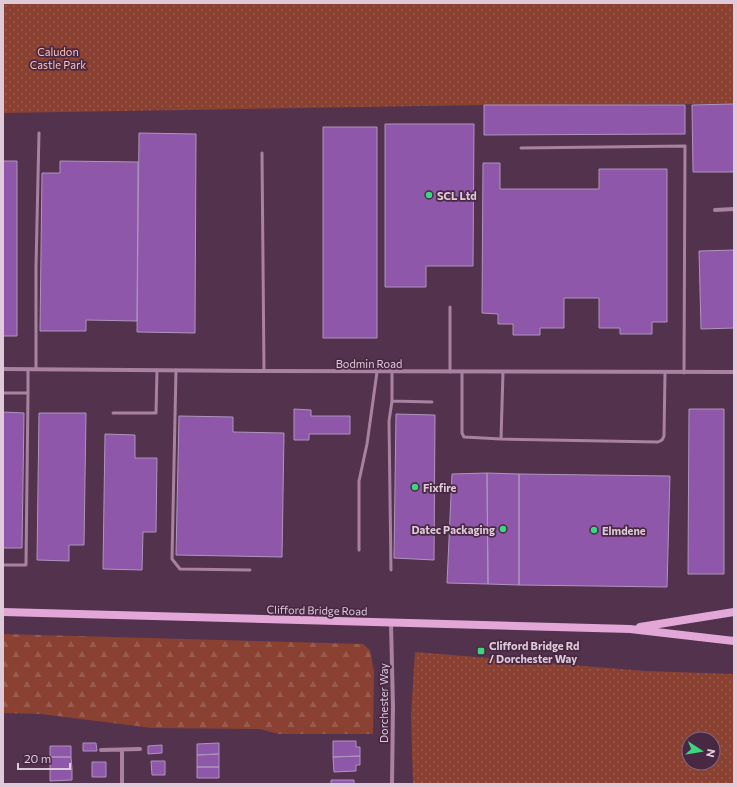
<svg xmlns="http://www.w3.org/2000/svg" width="737" height="787" viewBox="0 0 737 787" font-family="Commissioner,sans-serif">
<style>
.grass{fill:url(#grass-dots);fill-rule:evenodd}
.forest{fill:url(#forest-firs)}
.building{fill:#8e57a9;stroke:#af95bd}
.lines{fill:none;stroke-linecap:round;stroke-linejoin:round}
.lane{stroke:#a882a0;stroke-width:3}
.street{stroke:#a882a0;stroke-width:4}
.secondary{stroke:#e2a7d6;stroke-width:8}
.poi-dot{fill:#3ad77f;stroke:#482843;stroke-width:1.5}
.labels{text-anchor:middle;dominant-baseline:central;stroke-width:3.5;stroke-linejoin:round;paint-order:stroke}
.park-label{font-size:11px;fill:#fcc4b7;stroke:#482843}
.poi-label{font-size:11px;font-weight:bold;fill:#dfcada;stroke:#482843;text-anchor:start}
.street-label{font-size:11px;fill:#dfcada;stroke:#482843}
</style>
<defs>
<pattern id="grass-dots" width="8" height="8" patternUnits="userSpaceOnUse"><rect width="8" height="8" fill="#8a4132"/><path d="M2 2h.1M6 6h.1" fill="none" stroke="#9a5b4f" stroke-width="1.8" stroke-linecap="round"/></pattern>
<pattern id="forest-firs" width="22" height="20" patternUnits="userSpaceOnUse"><rect width="22" height="20" fill="#8a4132"/><path d="M5 1l3.5 6h-7zM16 11l3.5 6h-7z" fill="#9a5b4f"/></pattern>
</defs>
<rect width="100%" height="100%" fill="#53324d"/>
<path class="grass" d="M3 3H734V104L484 105 3 113Z
M415 652 645 671 734 674V784H413L411 715ZM689 739H713V763H689Z"/>
<path class="forest" d="M3 634 363 644 370 650 374 672 373 734H279L259 729 152 728 41 714 3 713Z"/>
<path class="building" d="M734 104V172H693L692 105Z
M484 105H685V134L484 135Z
M385 124H474L473 266H426V287H385Z
M323 127H377V338H323Z
M139 133 196 134 195 333 137 332Z
M3 161H17V336H3Z
M60 161 138 162 137 321 86 320V331H40L42 173H60Z
M483 163H500V189H599V169H667V322H652V334H620V328H599V298H564V328H540V335H513V324H498V314L482 313Z
M734 250V328L701 329 699 251Z
M294 409 311 410V416H350V434H309V440H294Z
M689 409H724V574H688Z
M3 412 24 413 22 548H3Z
M39 413H86L84 545H69V561L37 560Z
M396 414 435 415 434 560 394 558Z
M179 416 233 417V432L284 433 282 557 176 555Z
M105 434 135 435V458H157L156 532H143L142 570 103 569Z
M487 473 488 584 447 583 452 474Z
M487 473 519 474V585L488 584Z
M519 474 670 476 667 587 519 585Z
M333 741H356V747H360V756L333 757Z
M83 743H96L97 751H83Z
M219 743V754L197 755V744Z
M162 745V753L148 754V746Z
M50 746H71V757H50Z
M219 754V767H197V755Z
M360 756V765H356V771L334 772 333 757Z
M50 757H71L72 769H50Z
M151 761H165V775H152Z
M92 762H106V777H92Z
M197 767H219V778H197Z
M50 769H72V780L50 781Z
M331 780H354V784H331Z"/>
<g class="lines">
<path class="lane" d="M521 148 685 146 684 373
M262 153 264 371
M36 369V267L39 133
M176 370 172 559 180 569 250 570
M450 372V307
M462 372V433L464 437 501 439 658 442 662 440 664 436 665 373
M3 393H28V369
M392 401 432 402
M113 413H156L157 370
M501 439 503 372
M359 550V481L367 444 377 372
M3 565H26L28 393
M391 570 389 421 392 401V372"/>
<path class="street" d="M715 210 734 209
M3 369 264 371 734 372
M391 623 393 707 392 784
M101 750 140 749
M122 750V784"/>
<path class="secondary" d="M3 612 630 629 734 641
M640 627 734 612"/>
</g>
<g class="poi-dot">
<circle cx="429" cy="195" r="4"/>
<circle cx="415" cy="487" r="4"/>
<circle cx="503" cy="529" r="4"/>
<circle cx="594" cy="530" r="4"/>
<rect x="477" y="647" width="8" height="8" rx="2"/>
</g>
<g class="labels">
<g class="park-label">
<text x="58" y="51">Caludon<tspan x="58" dy="13">Castle Park</tspan></text>
</g>
<g class="poi-label">
<text x="437" y="195">SCL Ltd</text>
<text x="423" y="487">Fixfire</text>
<text x="495" y="529" text-anchor="end">Datec Packaging</text>
<text x="602" y="530">Elmdene</text>
<text x="489" y="645">Clifford Bridge Rd<tspan x="489" dy="13">/ Dorchester Way</tspan></text>
</g>
<g class="street-label">
<text x="369" y="363">Bodmin Road</text>
<text transform="translate(317 610) rotate(1)">Clifford Bridge Road</text>
<text transform="translate(383 703) rotate(-90)">Dorchester Way</text>
</g>
</g>
<rect width="737" height="787" fill="none" stroke="#dfcada" stroke-width="8"/>
<g transform="translate(701 751) rotate(102)"><circle r="19" fill="#482843" stroke="#84697f"/>
<path d="M0-3L7 15L0 10L-7 15Z" fill="#3ad77f"/>
<text y="-6" font-size="11" font-weight="bold" text-anchor="middle" fill="#dfcada">N</text>
</g>
<path d="M18 763v6h52v-6" fill="none" stroke="#dfcada" stroke-width="2"/>
<text x="24" y="763" font-size="12" fill="#dfcada" stroke="#482843" stroke-width="3" paint-order="stroke">20 m</text>
</svg>
